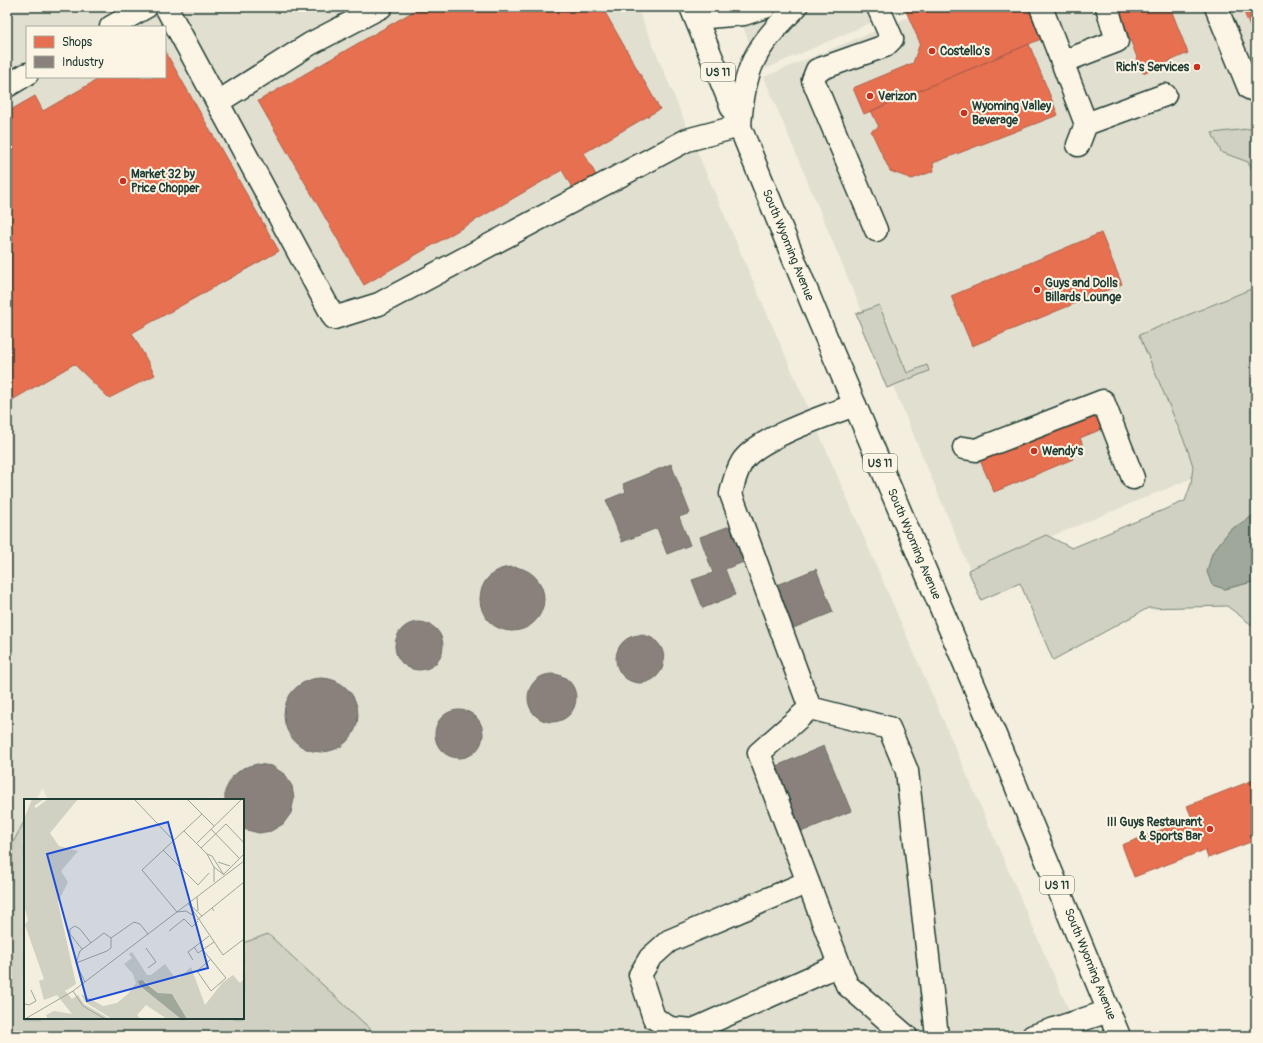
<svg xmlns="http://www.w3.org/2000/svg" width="1263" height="1043" viewBox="0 0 1263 1043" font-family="Pangolin,sans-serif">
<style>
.built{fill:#e1dfd0;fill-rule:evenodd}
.green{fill:#d0d1c2;stroke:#78877b}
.water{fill:#a0a89b;stroke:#6c7d72}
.shops{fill:#e76f51;stroke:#ab6048}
.industry{fill:#8a817c;stroke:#6a6d66}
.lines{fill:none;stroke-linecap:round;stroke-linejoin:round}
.minor-casing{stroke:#1f3d34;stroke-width:25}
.major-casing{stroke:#1f3d34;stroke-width:25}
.minor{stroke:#fcf5e5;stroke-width:22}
.major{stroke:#fcf5e5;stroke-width:22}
.poi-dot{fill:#c8321e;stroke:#fcf5e5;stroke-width:1.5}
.labels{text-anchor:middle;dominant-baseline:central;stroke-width:4;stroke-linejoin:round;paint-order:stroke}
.shield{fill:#fcf5e5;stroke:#617469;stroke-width:1}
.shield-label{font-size:11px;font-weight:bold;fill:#1f3d34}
.poi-label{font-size:12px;font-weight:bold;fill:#1f3d34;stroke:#fcf5e5;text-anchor:start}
.street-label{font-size:12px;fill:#1f3d34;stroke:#fcf5e5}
.inset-road{fill:none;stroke:#9ea79a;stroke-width:1}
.view{fill:#1d4ed8;fill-opacity:0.15;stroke:#1d4ed8;stroke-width:2}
.inset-edge{fill:none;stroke:#1f3d34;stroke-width:2}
</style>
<rect width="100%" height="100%" fill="#f3eede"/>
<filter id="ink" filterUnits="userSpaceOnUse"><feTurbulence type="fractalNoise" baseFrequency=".025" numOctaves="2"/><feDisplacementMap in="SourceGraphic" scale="8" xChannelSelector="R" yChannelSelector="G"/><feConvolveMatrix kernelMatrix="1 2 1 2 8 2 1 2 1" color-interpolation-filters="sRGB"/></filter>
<g filter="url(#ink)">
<path class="built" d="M7 7H637L704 168 1080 1036H378L268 934 243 943V800H50L42 788 36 800H25V820L7 854ZM27 27H165V77H27Z
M735 7H906L761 71Z
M933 7H1256V323L1219 467 970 570 764 77Z"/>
<path class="green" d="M1256 128V180L1248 162 1221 152 1212 133Z
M1256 287V514L1230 530 1212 553 1225 589 1256 581V630L1252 625 1227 606 1148 608 1053 660 1020 583 981 600 968 570 1046 535 1072 548 1185 501 1191 484 1193 466 1186 445 1139 335Z
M879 305 907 373 927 365 929 371 887 388 856 314Z
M25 820V1018H243V943L268 934 378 1036H7V854Z"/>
<path class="water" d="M1256 514V581L1225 589 1212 585 1207 572 1212 553 1230 530Z"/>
<path class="shops" d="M421 7H602L660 109 584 153 597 177 574 191 562 170 364 285 258 101Z
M915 7H1028L1041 39 864 114 853 88 913 63 920 43 906 11Z
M1170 7 1188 53 1143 73 1118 8Z
M1242 7H1256V30L1252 32Z
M1029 44 1058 115 933 163 934 171 912 179 890 171 871 131 879 127 871 111Z
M165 51 279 251 132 333 155 375 109 398 74 364 7 403V112L35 96 43 111 102 77H165Z
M1101 233 1122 284 972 346 951 296Z
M1096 414 1102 429 1080 438 1084 448 1071 453 1073 459 994 492 978 456Z
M1256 779V840L1208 858 1205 850 1134 877 1122 845 1192 818 1187 806Z"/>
<path class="industry" d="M671 464 690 513 679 517 690 545 667 554 657 528 622 542 606 500 626 492 623 484Z
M738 523 752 559 725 569 735 595 703 608 692 580 713 573 700 537Z
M480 599a32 32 0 1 1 64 0a32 32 0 1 1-64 0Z
M816 569 833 612 786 631 769 588Z
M395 646a24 24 0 1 1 48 0a24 24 0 1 1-48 0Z
M616 659a24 24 0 1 1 48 0a24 24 0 1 1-48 0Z
M528 698a24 24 0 1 1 48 0a24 24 0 1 1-48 0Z
M284 715a37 37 0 1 1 74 0a37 37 0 1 1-74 0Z
M435 734a24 24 0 1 1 48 0a24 24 0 1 1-48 0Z
M824 746 851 811 801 832 774 767Z
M257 764 272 766 284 774 292 786 294 799 291 813 283 824 271 831 259 833 243 829V800H225V791L232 777 243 768Z"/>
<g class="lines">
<defs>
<path id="minor" d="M166 7 334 318 379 304 687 140 740 126C744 67 754 49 796 7
M1041 7 1086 124 1165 95
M1216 7 1249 88 1256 91
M696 18 744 14 765 7
M111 27 146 7
M1062 62 1117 41 1107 7
M7 86 27 74
M218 102 310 44 381 7
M1078 145 1086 124
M876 230 813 80 817 70 885 46 892 39 878 7
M855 405C828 415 757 438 742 462 736 472 733 484 731 494L810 708 889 728 907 771 937 1036
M964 448 976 450 1103 401 1133 478
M810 708 759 753 847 985 906 1036
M808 882 669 941 650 958 640 975 654 1018 670 1028 693 1030 839 965
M1033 1036 1109 1011"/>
<path id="major" d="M691 7 815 311 995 735 1119 1036"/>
</defs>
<use href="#minor" class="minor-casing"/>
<use href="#major" class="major-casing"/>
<use href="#minor" class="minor"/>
<use href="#major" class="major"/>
</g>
</g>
<g class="poi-dot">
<circle cx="932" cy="51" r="4"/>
<circle cx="1197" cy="67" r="4"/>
<circle cx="870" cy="96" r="4"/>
<circle cx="964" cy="113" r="4"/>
<circle cx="123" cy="181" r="4"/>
<circle cx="1037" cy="290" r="4"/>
<circle cx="1034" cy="451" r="4"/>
<circle cx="1210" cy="829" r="4"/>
</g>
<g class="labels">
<g class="shield">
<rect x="701" y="63" width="34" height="18" rx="3"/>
<rect x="863" y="454" width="34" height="18" rx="3"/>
<rect x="1040" y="876" width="34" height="18" rx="3"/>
</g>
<g class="shield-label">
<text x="718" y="72">US 11</text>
<text x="880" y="463">US 11</text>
<text x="1057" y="885">US 11</text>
</g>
<g class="poi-label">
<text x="940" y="51">Costello's</text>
<text x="1189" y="67" text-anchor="end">Rich's Services</text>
<text x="878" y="96">Verizon</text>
<text x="972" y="106">Wyoming Valley<tspan x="972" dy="14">Beverage</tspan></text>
<text x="131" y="174">Market 32 by<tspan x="131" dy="14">Price Chopper</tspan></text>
<text x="1045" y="283">Guys and Dolls<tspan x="1045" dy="14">Billards Lounge</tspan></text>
<text x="1042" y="451">Wendy's</text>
<text x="1202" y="822" text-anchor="end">III Guys Restaurant<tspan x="1202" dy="14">&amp; Sports Bar</tspan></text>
</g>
<g class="street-label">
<text transform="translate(788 245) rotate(68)">South Wyoming Avenue</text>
<text transform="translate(914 544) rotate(67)">South Wyoming Avenue</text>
<text transform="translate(1090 964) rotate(68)">South Wyoming Avenue</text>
</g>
</g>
<g transform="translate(24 799)">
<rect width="220" height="220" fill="#f3eede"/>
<path d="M8 0H20L10 7 12 9 24 0H54L26 34 35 47 54 52 37 72 44 83 34 103 52 185 41 192 48 200 54 196 60 205 86 220H24L22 216 30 212 48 215 33 196 20 201 15 182 20 180 1 126 4 121 0 106V20ZM108 153 123 176H127L141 165 151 179H156L167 168 181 206 198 184 209 176 216 184 220 180V220H163L150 198 134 194 121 182 116 187 157 220H143L122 206 113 216 117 220H88L61 203 57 195 79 207 93 204 104 195 112 184 109 175 100 165 108 159 105 155Z" fill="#d0d1c2"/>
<path d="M118 181 134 194 148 195 163 220H157L116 187 114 182Z" fill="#a0a89b"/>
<path class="inset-road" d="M110 0 149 41M163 0 190 27M187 30 215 59M160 32 183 55 188 57 200 76M173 44 218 0M177 49 202 25 220 44M139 51 174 86 185 74M183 55 190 68 200 76M194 63 206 67M190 68V83M200 75 220 55M173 98 174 112M164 104 199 156 220 140M164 104 178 117M188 109 220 83M170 117 162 112 153 113 118 71 178 15M173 121 188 109 190 112M145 132 160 120 168 128 174 122M170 148 174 154 190 143M122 149 132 163 124 169M58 150 46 135V130L51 127 56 130 67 144M179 151 202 179 187 192 173 172 187 160M169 161 164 153 185 137M52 164 56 152 80 134 87 139M61 183 52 164 83 152 87 149V139L110 123 116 125 124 135M49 192 59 207 81 220M1 205 5 206 12 202 7 191M1 220 49 192 220 62"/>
<path class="view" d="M144 23 184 169 63 202 23 55Z"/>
<rect width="220" height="220" class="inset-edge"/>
</g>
<rect width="1263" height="1043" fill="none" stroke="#fcf5e5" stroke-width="24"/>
<rect x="12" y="12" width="1239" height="1019" fill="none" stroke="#1f3d34" stroke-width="1.5" filter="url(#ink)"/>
<rect x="26" y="26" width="140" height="52" fill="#fcf5e5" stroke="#a4ab9e"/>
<rect x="34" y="36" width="20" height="12" fill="#e76f51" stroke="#a4ab9e"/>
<text x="62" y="46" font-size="12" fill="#1f3d34">Shops</text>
<rect x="34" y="56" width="20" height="12" fill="#8a817c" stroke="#a4ab9e"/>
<text x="62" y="66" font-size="12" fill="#1f3d34">Industry</text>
</svg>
